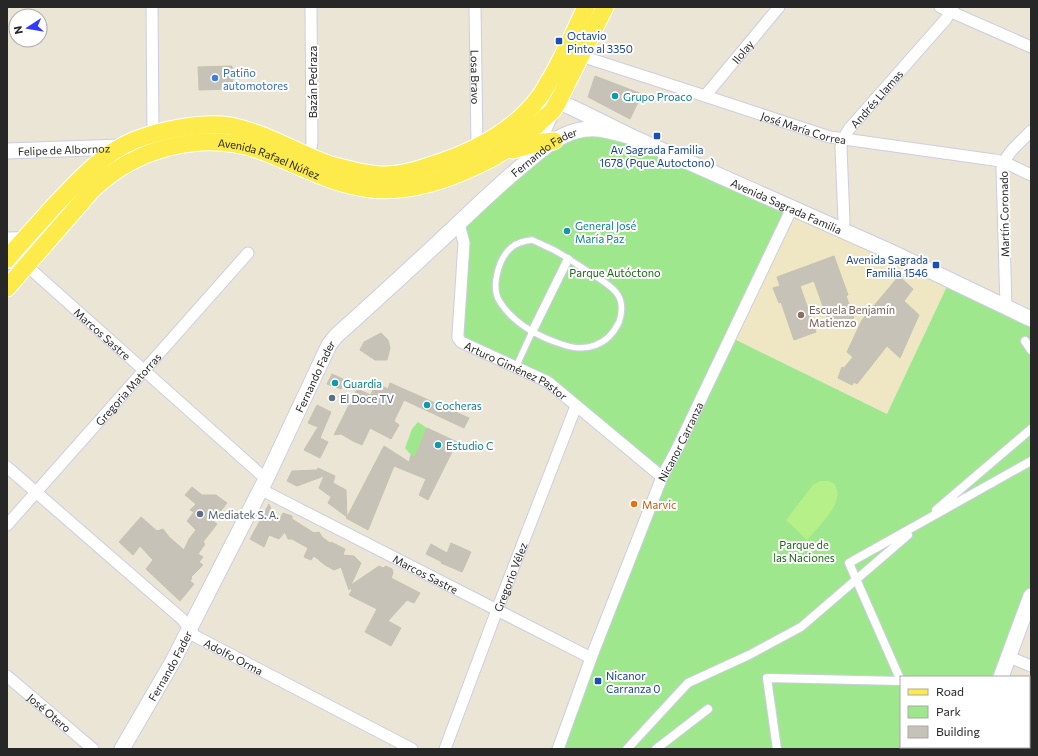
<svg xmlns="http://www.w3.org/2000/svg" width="1038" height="756" viewBox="0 0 1038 756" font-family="Commissioner,sans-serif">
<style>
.education{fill:#efe7c4}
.green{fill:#9fe78d}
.pitch{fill:#b5f088}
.building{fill:#c6c2b7;stroke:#c6c2b0}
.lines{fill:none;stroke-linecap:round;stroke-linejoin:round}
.service-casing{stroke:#cccde2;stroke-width:8}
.pedestrian-casing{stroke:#cccde2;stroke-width:10}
.minor-casing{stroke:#cccde2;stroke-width:13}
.secondary-casing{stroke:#cccde2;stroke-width:17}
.primary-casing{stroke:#fff;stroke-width:19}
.service{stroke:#fff;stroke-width:5.5}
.pedestrian{stroke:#fff;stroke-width:8}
.minor{stroke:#fff;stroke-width:11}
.secondary{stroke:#fff;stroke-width:15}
.primary{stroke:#fceb4b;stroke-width:17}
.transit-dot{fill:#1a4fb4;stroke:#fff;stroke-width:1.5}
.shop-dot{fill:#3f7fe0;stroke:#fff;stroke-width:1.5}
.culture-dot{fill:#0f9aa8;stroke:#fff;stroke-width:1.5}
.education-dot{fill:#8d6e63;stroke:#fff;stroke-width:1.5}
.service-dot{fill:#5c6f8a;stroke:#fff;stroke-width:1.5}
.food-dot{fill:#e8710a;stroke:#fff;stroke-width:1.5}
.labels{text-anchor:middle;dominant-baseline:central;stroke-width:4;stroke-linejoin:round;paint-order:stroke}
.transit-label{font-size:11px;fill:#164399;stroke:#fff;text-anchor:start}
.street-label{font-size:11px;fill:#272727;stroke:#fff}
.shop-label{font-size:11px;fill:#366cbe;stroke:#fff;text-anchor:start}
.culture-label{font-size:11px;fill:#0d838f;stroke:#fff;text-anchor:start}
.park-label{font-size:11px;fill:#196813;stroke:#fff}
.education-label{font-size:11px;fill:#785e54;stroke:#fff;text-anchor:start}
.service-label{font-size:11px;fill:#4e5e75;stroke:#fff;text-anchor:start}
.food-label{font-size:11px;fill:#c56008;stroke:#fff;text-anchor:start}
</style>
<rect width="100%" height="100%" fill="#ebe5d6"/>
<path class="education" d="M792 208 950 280 888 414 730 337Z"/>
<path class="green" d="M600 129 792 208 730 337 887 414 950 280 1031 319V596L1001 677H901V747H975V749H558L662 477 548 382 458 334 464 243 459 224 536 154Z
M418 422 427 428 418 451 430 462 411 455 405 448 412 429Z"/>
<path class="pitch" d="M820 481C827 481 833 480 836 487 844 504 817 528 807 540L786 520 813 485Z"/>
<path class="building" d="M232 66 233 89 199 90 198 67Z
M595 76 642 94 630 119 588 97Z
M834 256 848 295 846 296 854 318 830 326 814 281 800 286 816 332 794 340 781 302 779 303 773 288 780 286 777 277Z
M899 276 913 289 904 301 919 315 900 358 887 346 857 384 854 382 852 385 838 378 842 367 844 368 853 357 847 352 862 320Z
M381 333 388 340 390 348 387 360H375L360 350 364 342Z
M332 374 345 380 341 389 327 384Z
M376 383 388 389 390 383 469 418 464 428 404 400 394 421 399 425 391 439 370 428 362 445 353 441 341 434 334 435 357 389 371 395Z
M317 405 331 412 320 438 328 442 320 458 304 450 318 427 308 423Z
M427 428 457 442 428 500 419 495 426 479 394 466 368 530 346 518 347 517 328 503 331 497 319 488 324 476 297 486 287 481 292 471 317 470 318 468 335 476 333 483 346 490 347 517 384 446 409 462 411 455 415 457Z
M192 487 202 495H216L227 503 213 521 217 524 203 542 205 544 198 554 203 557 199 562 203 565 191 577 192 578 190 581 194 584 180 601 146 569 153 560 140 546 133 555 119 542 141 517 157 531 163 529 169 537 184 550 189 539 196 530 187 521 194 512 190 510 196 504 185 495Z
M269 504 277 524 283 513 292 516V519L314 533 319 532 322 537 330 543 331 542 345 549 343 555 354 556 361 563 351 585 376 568 379 566 383 568 386 566 392 569 393 573 391 578 420 593 414 603 407 600 388 621 401 628 391 646 365 632 377 609 349 595 352 590 350 588 349 590 341 567 334 570 325 565 314 556 311 560 304 557 308 548 292 539H288L285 532 279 539 269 535 264 547 250 539Z
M451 543 471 552 462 572 441 563 442 562 426 554 431 544 447 553Z"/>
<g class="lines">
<defs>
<path id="service" d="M532 240C539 243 545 246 552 249 560 253 567 258 575 263 586 271 612 284 618 295 623 303 622 314 619 322 608 346 585 353 561 344 537 336 514 324 500 302 490 287 499 257 512 247 518 242 525 241 532 240Z
M516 367 532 332"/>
<path id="pedestrian" d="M532 332 568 259
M1025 341 1031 350
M936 510 1031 429
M627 749 688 683 749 655 801 627 908 535
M656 749 708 709
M777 749 767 678 901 681 849 563 1031 461"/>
<g id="minor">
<path d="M152 7 153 134"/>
<path id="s1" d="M475 7 477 148"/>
<path d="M940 7 1031 47"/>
<path id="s2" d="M581 56 705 96 830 137 994 160 1004 162 1031 175"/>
<path id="s3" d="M705 96 779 7"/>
<path d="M309 156 312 143 311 7"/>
<path id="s4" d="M459 224 464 243 458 334V338L461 342 548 382 662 477"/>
<path id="s5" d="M842 231 844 222 841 147 843 139 849 129 946 19 953 7"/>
<path id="s6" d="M7 264C14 261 20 264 27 266L266 479"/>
<path d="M1006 307 1002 169C1005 153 1021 142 1031 131"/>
<path id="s7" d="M7 467 182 619 195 636 412 749"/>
<path id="s8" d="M260 489 591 658"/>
<path id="s9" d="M7 525 248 253"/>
<path d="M1009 657 1031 666"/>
<path id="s10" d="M7 676 93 749"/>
<path id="s11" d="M445 749 497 610 576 406"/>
<path id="s12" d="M558 749 591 658 662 477 678 447 792 208"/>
</g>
<g id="secondary">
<path id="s13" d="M540 96 571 107 632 137 889 251 1031 319"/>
<path id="s14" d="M7 151 121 147"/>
<path d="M531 151 538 143 552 111"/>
<path d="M7 240 49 239"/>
<path d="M1001 677 1031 596"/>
<path id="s15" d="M122 749 173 661 266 479 329 345 336 336C377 299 419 261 459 223 482 201 505 179 529 160 543 148 558 136 576 131 597 125 613 132 632 137"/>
<path d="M975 749V747"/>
</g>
<g id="primary">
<path d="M512 150 538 143 554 141"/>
<path d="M7 259C23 240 39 223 55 205 79 180 103 153 135 140 161 130 196 123 223 125 235 126 247 130 258 134 283 143 306 157 331 165 348 169 366 175 384 175 399 175 415 171 429 166 472 153 513 133 540 96 544 91 547 84 551 78 564 55 575 31 586 7"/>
<path id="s16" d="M7 288 92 190C135 148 202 130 259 150 298 164 329 184 371 189 405 193 444 181 476 166 501 155 522 140 542 120 545 117 550 114 553 110 559 101 564 89 569 79 581 55 593 31 605 7"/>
</g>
</defs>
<use href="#service" class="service-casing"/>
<use href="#pedestrian" class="pedestrian-casing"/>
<use href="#minor" class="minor-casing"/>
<use href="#secondary" class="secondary-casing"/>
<use href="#primary" class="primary-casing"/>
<use href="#service" class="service"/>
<use href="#pedestrian" class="pedestrian"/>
<use href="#minor" class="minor"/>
<use href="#secondary" class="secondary"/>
<use href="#primary" class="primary"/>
</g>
<g class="transit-dot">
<rect x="555" y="37" width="8" height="8" rx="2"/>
<rect x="653" y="132" width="8" height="8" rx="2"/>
<rect x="932" y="261" width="8" height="8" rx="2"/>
<rect x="594" y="677" width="8" height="8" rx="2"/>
</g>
<circle class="shop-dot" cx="215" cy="78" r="4"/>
<g class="culture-dot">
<circle cx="615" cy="96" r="4"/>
<circle cx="567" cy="231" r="4"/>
<circle cx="335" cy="383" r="4"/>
<circle cx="427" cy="405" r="4"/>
<circle cx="438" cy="445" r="4"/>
</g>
<circle class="education-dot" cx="801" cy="315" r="4"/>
<g class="service-dot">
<circle cx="332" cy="398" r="4"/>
<circle cx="200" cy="514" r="4"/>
</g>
<circle class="food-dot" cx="634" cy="504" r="4"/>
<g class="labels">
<g class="transit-label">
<text x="567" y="35">Octavio<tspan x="567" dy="13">Pinto al 3350</tspan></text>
<text x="657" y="149" text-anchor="middle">Av Sagrada Familia<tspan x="657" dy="13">1678 (Pque Autoctono)</tspan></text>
<text x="928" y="259" text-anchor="end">Avenida Sagrada<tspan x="928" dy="13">Familia 1546</tspan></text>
<text x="606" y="675">Nicanor<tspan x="606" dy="13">Carranza 0</tspan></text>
</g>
<g class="street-label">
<text stroke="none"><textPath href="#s3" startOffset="58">Ilolay</textPath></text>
<text stroke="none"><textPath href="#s1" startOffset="70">Losa Bravo</textPath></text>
<text transform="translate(312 82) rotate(-90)">Bazán Pedraza</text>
<text stroke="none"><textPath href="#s5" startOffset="145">Andrés Llamas</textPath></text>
<text stroke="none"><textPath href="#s2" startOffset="234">José María Correa</textPath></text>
<text stroke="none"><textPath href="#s14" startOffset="57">Felipe de Albornoz</textPath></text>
<text stroke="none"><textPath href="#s15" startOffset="744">Fernando Fader</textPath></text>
<text stroke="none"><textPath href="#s16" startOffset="322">Avenida Rafael Núñez</textPath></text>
<text stroke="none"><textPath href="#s13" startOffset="270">Avenida Sagrada Familia</textPath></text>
<text transform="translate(1004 214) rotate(-91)">Martín Coronado</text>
<text stroke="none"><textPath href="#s6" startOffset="122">Marcos Sastre</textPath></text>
<text stroke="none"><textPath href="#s4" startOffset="182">Arturo Giménez Pastor</textPath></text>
<text stroke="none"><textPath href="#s15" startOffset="420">Fernando Fader</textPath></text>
<text stroke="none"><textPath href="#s9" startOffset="182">Gregoria Matorras</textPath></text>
<text stroke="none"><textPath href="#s12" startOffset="331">Nicanor Carranza</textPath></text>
<text stroke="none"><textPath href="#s8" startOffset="186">Marcos Sastre</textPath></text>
<text stroke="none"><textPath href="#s11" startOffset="184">Gregorio Vélez</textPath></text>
<text stroke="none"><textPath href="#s7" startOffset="297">Adolfo Orma</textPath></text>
<text stroke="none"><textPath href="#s15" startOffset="96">Fernando Fader</textPath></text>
<text stroke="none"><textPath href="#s10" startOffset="56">José Otero</textPath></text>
</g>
<g class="shop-label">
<text x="223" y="72">Patiño<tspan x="223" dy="13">automotores</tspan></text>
</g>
<g class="culture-label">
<text x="623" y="96">Grupo Proaco</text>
<text x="575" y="225">General José<tspan x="575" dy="13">María Paz</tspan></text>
<text x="343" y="383">Guardia</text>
<text x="435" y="405">Cocheras</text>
<text x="446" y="445">Estudio C</text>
</g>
<g class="park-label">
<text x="615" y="272">Parque Autóctono</text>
<text x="804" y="544">Parque de<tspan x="804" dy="13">las Naciones</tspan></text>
</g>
<g class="education-label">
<text x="809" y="309">Escuela Benjamín<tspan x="809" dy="13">Matienzo</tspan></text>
</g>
<g class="service-label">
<text x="340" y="398">El Doce TV</text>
<text x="208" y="514">Mediatek S. A.</text>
</g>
<g class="food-label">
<text x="642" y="504">Marvic</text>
</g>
</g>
<rect width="1038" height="756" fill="none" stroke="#272727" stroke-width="16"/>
<rect x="900" y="676" width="130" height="72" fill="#ffffff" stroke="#a9a9a9"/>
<rect x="908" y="689" width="20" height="6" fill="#fceb4b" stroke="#a9a9a9"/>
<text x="936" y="696" font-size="12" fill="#272727">Road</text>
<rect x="908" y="706" width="20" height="12" fill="#9fe78d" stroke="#a9a9a9"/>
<text x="936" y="716" font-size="12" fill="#272727">Park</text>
<rect x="908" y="726" width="20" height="12" fill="#c6c2b7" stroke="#a9a9a9"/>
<text x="936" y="736" font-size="12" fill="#272727">Building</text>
<g transform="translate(28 28) rotate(258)"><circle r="19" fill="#ffffff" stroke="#a9a9a9"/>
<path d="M0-3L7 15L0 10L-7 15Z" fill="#3039ff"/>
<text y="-6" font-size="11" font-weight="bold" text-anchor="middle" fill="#272727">N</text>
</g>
</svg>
